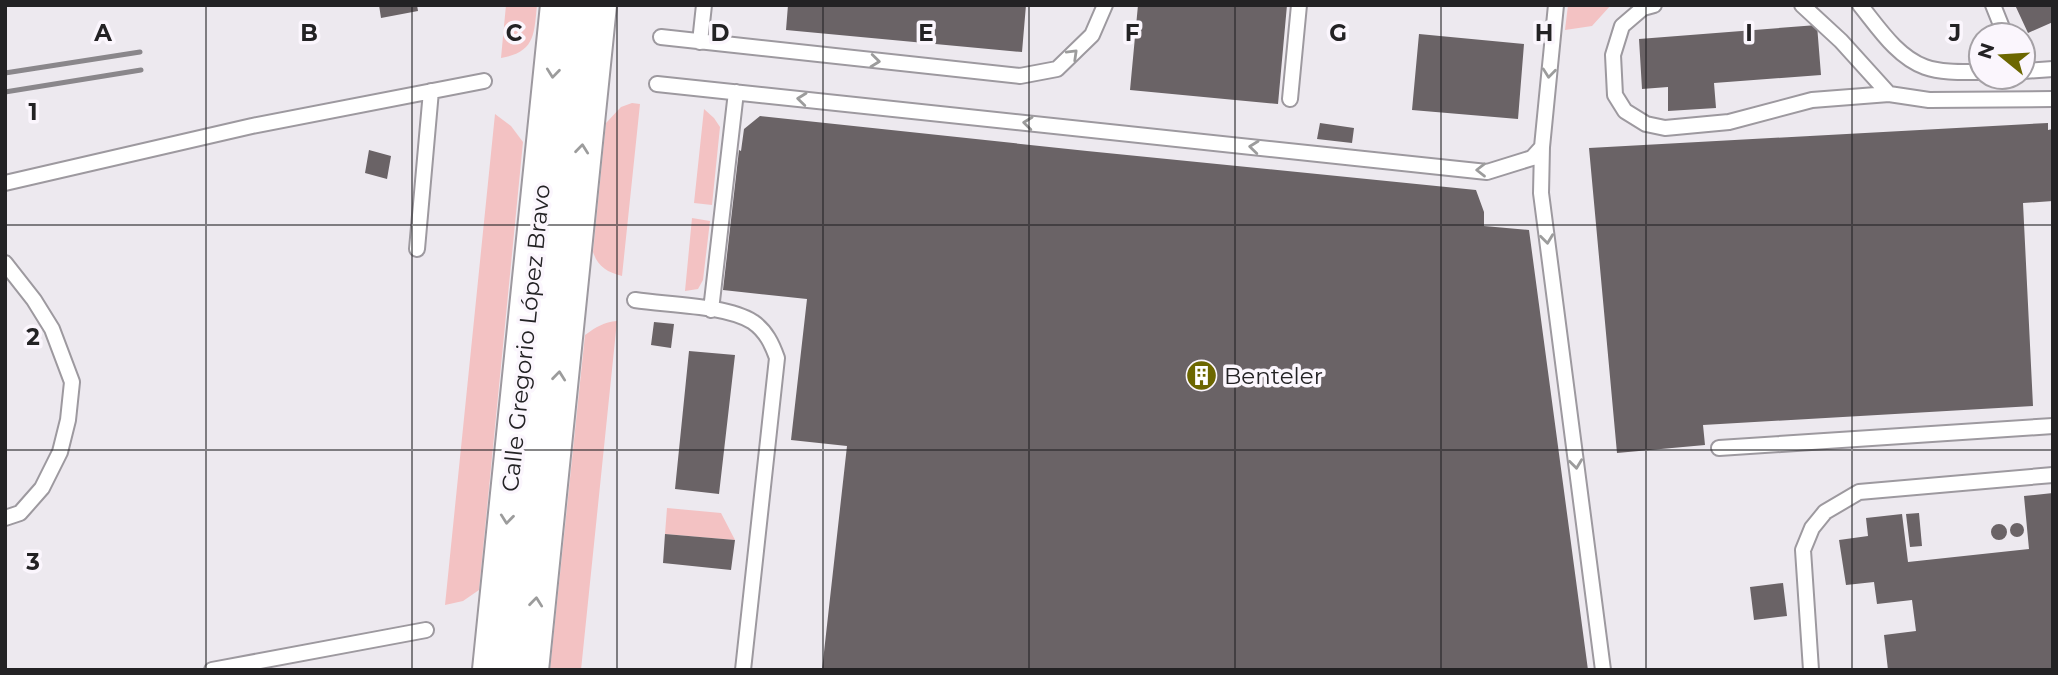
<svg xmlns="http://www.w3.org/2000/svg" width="2058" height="675" viewBox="0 0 2058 675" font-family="Montserrat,sans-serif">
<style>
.green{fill:#f3c2c3}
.building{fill:#6a6366}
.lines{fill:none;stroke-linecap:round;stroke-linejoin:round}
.service-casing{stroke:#9d999f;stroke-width:18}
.secondary-casing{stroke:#9d999f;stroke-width:42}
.service{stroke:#fff;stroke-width:14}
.secondary{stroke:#fff;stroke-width:38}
.rail{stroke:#8a878b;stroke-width:5}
.oneway{stroke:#9c9c9c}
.grid{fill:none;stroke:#232224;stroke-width:2;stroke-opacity:0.55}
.labels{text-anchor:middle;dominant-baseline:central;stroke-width:7;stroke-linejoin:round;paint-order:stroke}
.street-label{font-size:23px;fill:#232224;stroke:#fbf6fd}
.poi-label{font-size:23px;fill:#232224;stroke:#fbf6fd;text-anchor:start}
.grid-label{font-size:23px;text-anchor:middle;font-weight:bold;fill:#232224;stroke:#fbf6fd;stroke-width:7;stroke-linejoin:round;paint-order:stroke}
</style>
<rect width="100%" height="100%" fill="#ede9ef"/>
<path class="green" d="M506 5H537C534 35 535 52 501 58Z
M1568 5H1611L1592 26 1565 30Z
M632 103 640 104 622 276C607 272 598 267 593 252L606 123 621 107Z
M704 109 714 118 720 127 712 205 694 203Z
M495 114 511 126 523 142 479 590 463 601 445 605Z
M692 218 710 221 703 280 698 289 685 291Z
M617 321 581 670H550L585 335C596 327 604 322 617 321Z
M667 508 721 513 735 540 665 534Z"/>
<path class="building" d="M379 5H417L418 11 381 18Z
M788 5H1026L1022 52 786 30Z
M1138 5H1287L1278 104 1130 90Z
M2015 5H2053V22L2028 33Z
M1817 25 1821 75 1714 83 1716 108 1668 111V87L1642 89 1639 39Z
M1419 34 1524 44 1518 119 1412 110Z
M760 116 1087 151 1476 190 1484 212V226L1529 230 1588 670H822L847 446 791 440 807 299 723 290 739 150 741 151 744 129Z
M1320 123 1354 128 1352 143 1317 139Z
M2048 123V130L2053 129V201L2023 203 2033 406 1703 425 1705 445 1617 453 1589 148Z
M369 150 391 156 387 179 365 173Z
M654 322 674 324 671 348 651 345Z
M689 351 735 355 719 494 675 489Z
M2053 493V670H1888L1884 635 1916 631 1912 600 1877 604 1874 582 1846 585 1839 540 1868 536 1866 518 1902 514 1908 562 2029 549 2024 496Z
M1919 513 1922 546 1910 547 1906 514Z
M2010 530a7 7 0 1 1 14 0a7 7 0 1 1-14 0Z
M1991 532a8 8 0 1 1 16 0a8 8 0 1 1-16 0Z
M665 534 735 540 731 570 663 563Z
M1783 583 1787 616 1754 620 1750 587Z"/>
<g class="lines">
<defs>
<path id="service" d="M1556 5 1542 147 1541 193 1603 670
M1654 5 1643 8 1622 26 1613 55 1615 95 1625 111 1646 124 1665 128 1729 122 1812 100 1889 94 1929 100 2053 99
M1802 5 1841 41 1889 94
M1860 5C1878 27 1897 57 1925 67 1942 73 1963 72 1981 72
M1993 5 2005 35
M661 37 1020 76 1057 69 1092 35 1105 5
M700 42 704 5
M2023 71 2053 69
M657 84 1487 172 1532 158 1542 147
M1290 99 1299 5
M5 183 252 126 484 81
M417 249 431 91
M5 263 34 300 52 329 72 382 68 420 60 452 42 488 20 513 5 518
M635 300C667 305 727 305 753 322 766 331 772 344 777 358L743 670
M711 310 736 92
M1719 448 2053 426
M212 670 426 630
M1811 670 1803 550 1812 528 1825 512 1859 492 2053 475"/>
<path id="secondary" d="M492 670 560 5
M529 670 597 5"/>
</defs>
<use href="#service" class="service-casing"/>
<use href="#secondary" class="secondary-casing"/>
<use href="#service" class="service"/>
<use href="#secondary" class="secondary"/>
<path class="rail" d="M5 73 140 52
M5 92 141 70"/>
</g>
<defs><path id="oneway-chevron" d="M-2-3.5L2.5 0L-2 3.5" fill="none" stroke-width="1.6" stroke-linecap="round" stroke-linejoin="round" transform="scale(1.75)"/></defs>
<g class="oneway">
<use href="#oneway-chevron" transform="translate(1073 54) rotate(-44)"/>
<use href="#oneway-chevron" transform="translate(875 61) rotate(6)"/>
<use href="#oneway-chevron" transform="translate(553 73) rotate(96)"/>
<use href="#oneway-chevron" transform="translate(1549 73) rotate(96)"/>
<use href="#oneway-chevron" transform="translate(802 99) rotate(-174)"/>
<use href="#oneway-chevron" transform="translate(1028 123) rotate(-174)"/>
<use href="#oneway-chevron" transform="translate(1254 147) rotate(-174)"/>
<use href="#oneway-chevron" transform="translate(582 149) rotate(-84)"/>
<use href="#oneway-chevron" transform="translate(1481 170) rotate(-180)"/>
<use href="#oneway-chevron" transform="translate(1547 239) rotate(83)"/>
<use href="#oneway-chevron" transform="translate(559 376) rotate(-84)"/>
<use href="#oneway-chevron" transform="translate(1576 464) rotate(83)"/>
<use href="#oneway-chevron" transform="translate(507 519) rotate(96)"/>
<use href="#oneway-chevron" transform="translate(536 602) rotate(-84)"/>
</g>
<path class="grid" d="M206 5V670M412 5V670M617 5V670M823 5V670M1029 5V670M1235 5V670M1441 5V670M1646 5V670M1852 5V670M5 225H2053M5 450H2053"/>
<defs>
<symbol id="building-disc" viewBox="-11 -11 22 22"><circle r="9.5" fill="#6c6700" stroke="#fbf6fd"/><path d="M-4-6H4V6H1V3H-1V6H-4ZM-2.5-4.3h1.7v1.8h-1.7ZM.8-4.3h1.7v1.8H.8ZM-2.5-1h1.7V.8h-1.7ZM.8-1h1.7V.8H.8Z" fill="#fff"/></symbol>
</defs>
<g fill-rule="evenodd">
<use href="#building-disc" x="1184" y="358" width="35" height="35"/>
</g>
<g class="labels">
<g class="street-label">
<text transform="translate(526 338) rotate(-84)">Calle Gregorio López Bravo</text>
</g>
<g class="poi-label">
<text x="1224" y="376">Benteler</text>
</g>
</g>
<g class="grid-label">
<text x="103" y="41">A</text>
<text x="309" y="41">B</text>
<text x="514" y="41">C</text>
<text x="720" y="41">D</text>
<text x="926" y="41">E</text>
<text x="1132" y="41">F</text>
<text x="1338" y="41">G</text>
<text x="1544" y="41">H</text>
<text x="1749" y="41">I</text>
<text x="1955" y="41">J</text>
<text x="33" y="120">1</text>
<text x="33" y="345">2</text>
<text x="33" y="570">3</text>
</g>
<rect width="2058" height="675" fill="none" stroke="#232224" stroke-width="14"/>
<g transform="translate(2002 56) rotate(288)"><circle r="33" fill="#fbf6fd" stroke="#a5a1a6" stroke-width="2"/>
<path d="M0-5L12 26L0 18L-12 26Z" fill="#6c6700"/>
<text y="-10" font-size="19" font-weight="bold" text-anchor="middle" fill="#232224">N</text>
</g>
</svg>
